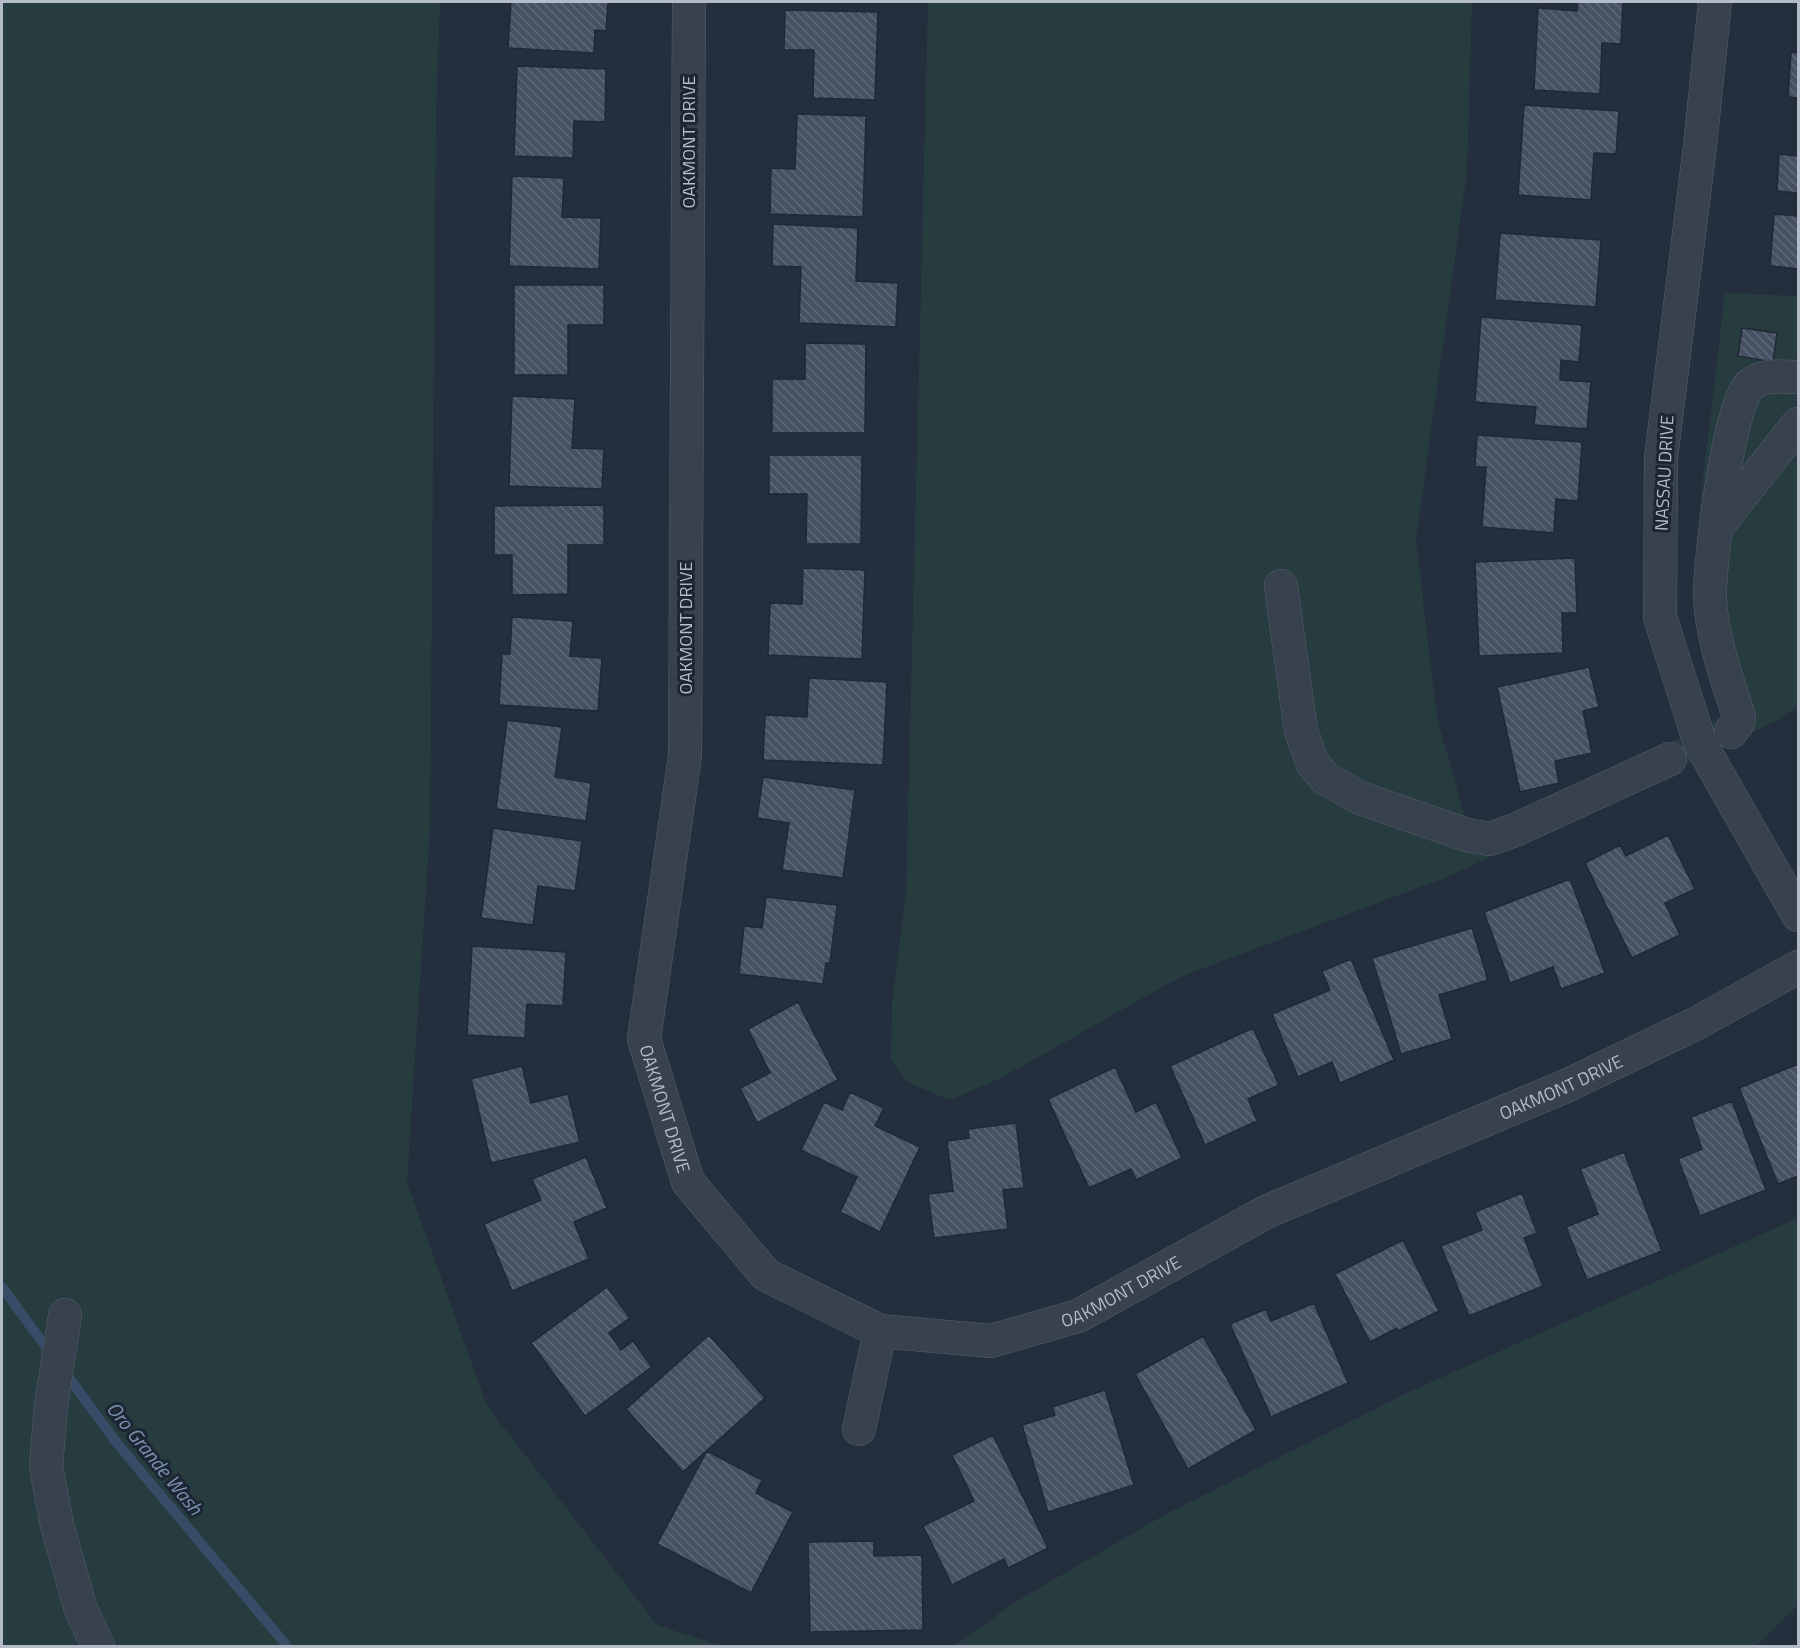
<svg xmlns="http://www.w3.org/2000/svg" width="1800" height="1648" viewBox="0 0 1800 1648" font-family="'Titillium Web',sans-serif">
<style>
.grass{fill:#263c3f}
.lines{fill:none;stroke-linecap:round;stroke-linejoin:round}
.stream{stroke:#394c67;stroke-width:10}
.building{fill:url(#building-back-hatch);stroke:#1f2835;stroke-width:1.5}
.minor-casing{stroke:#565f6c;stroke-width:34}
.minor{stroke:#38414e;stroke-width:33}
.labels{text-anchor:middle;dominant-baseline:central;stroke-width:6;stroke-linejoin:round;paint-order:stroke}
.street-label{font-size:18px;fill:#b4bcc9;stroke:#1d2633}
.water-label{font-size:20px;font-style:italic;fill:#7c92b1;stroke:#1d2633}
</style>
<defs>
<pattern id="building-back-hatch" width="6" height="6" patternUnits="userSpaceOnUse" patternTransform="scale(1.5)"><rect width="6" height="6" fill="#455162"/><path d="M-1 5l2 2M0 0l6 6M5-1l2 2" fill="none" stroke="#5d6877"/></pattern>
</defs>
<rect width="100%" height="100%" fill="#242f3e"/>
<path class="grass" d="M2 2H440L436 113 430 827 407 1182 487 1406 657 1625 721 1646H2Z
M928 2H1472L1467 171 1416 540 1437 718 1467 824 1501 825 1724 716 1697 608 1699 512 1725 293 1798 296V706L1774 722 1450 876 1180 977 1003 1077 950 1100 907 1082 891 1058 892 1002 906 893Z
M1798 1218V1605L1756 1646H954L1017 1601 1166 1514 1411 1391Z"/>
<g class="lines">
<path class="stream" d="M2 1287 51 1354
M64 1371 116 1442 287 1646"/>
</g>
<path class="building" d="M511 2H608L606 31 595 30 594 53 508 48Z
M1578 2H1623L1621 44 1602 43 1600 94 1534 90 1538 8 1577 11Z
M785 10 878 12 875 100 813 98 814 50H784Z
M1791 52 1798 53V98L1788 97Z
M517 66 606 69 605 122 574 121 573 158 514 156Z
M1524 105 1619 111 1616 154 1594 153 1591 200 1518 195Z
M797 114 866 116 863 217 770 214 771 168 795 169Z
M1779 154 1798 156V193L1777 191Z
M512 176 564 178 562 217 601 218 599 269 509 266Z
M1774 214 1798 216V269L1770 266Z
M773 224 858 228 856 281 898 283 896 327 799 323 801 267 772 266Z
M1500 233 1601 240 1596 307 1495 300Z
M514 285H604V325H568V375H514Z
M1481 317 1582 325 1579 362 1561 360 1560 380 1591 382 1587 429 1534 425 1536 407 1475 402Z
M1742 328 1777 333 1773 362 1738 356Z
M805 343 866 344 865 433H772V379H805Z
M512 396 575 399 572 448 604 449 602 489 509 486Z
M1477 435 1582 442 1578 501 1556 499 1554 533 1482 527 1486 467H1475Z
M769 455H862L861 544H806L807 494H769Z
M604 505V545H568V594L512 595V555H494V506Z
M1575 558 1577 613H1562L1563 653 1479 656 1475 562Z
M803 568 865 570 862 659 768 655 770 603 802 604Z
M512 617 573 621 570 656 602 658 598 711 499 705 502 654H510Z
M1589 667 1599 707 1583 711 1592 753 1555 761 1559 783 1520 792 1497 687Z
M809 678 887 682 883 765 763 760 765 715 807 717Z
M507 720 562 727 555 777 591 783 586 821 496 809Z
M763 777 855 790 843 878 782 870 789 823 757 818Z
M493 828 582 841 575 891 538 886 533 925 481 918Z
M1668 835 1695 889 1665 903 1680 935 1632 958 1585 863 1620 845 1626 856Z
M1570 879 1605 973 1561 989 1553 967 1510 983 1484 912Z
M766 897 837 905 830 963H826L823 984 739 974 744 926 762 928Z
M1472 928 1488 980 1439 995 1452 1039 1401 1054 1372 958Z
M472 946 566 952 563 1006 527 1004 525 1038 467 1035Z
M1351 959 1394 1060 1340 1083 1332 1062 1298 1077 1272 1014 1330 990 1322 971Z
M798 1002 838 1080 757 1123 740 1088 770 1073 748 1029Z
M1253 1028 1279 1085 1248 1099 1257 1121 1205 1145 1170 1066Z
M1798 1064V1176L1778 1184 1739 1088Z
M522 1066 531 1103 568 1094 580 1142 491 1163 471 1079Z
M1115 1067 1136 1112 1156 1102 1182 1158 1136 1180 1131 1169 1089 1188 1048 1099Z
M850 1092 884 1108 875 1126 920 1147 880 1232 840 1212 857 1177 801 1150 824 1102 842 1110Z
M1732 1101 1766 1190 1700 1216 1678 1159 1702 1149 1691 1117Z
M1016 1123 1024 1188 1003 1190 1008 1229 934 1238 928 1194 953 1191 947 1141 969 1138 968 1129Z
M1624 1152 1662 1251 1587 1280 1566 1227 1598 1214 1580 1169Z
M586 1157 607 1208 574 1222 589 1259 512 1291 484 1224 541 1200 532 1179Z
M1522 1193 1537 1233 1524 1238 1543 1286 1469 1316 1441 1246 1482 1230 1475 1212Z
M1403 1240 1439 1311 1398 1331 1397 1328 1370 1342 1335 1274Z
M607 1287 630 1318 609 1333 621 1350 633 1341 652 1367 585 1416 531 1343Z
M1314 1303 1348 1383 1271 1417 1230 1324 1266 1309 1271 1321Z
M709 1335 765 1398 683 1472 626 1409Z
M1203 1336 1256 1430 1188 1469 1135 1374Z
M1105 1390 1134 1485 1048 1512 1022 1425 1055 1415 1052 1407Z
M993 1435 1048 1548 1008 1568 1004 1559 952 1585 923 1526 974 1501 952 1455Z
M707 1451 762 1480 756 1493 793 1512 751 1593 657 1544Z
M874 1541V1556L922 1555 923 1630 810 1632 808 1542Z"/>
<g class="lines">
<defs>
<g id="minor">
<path id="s1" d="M689 2 685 756 644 1039 688 1182 766 1275 880 1331 991 1341 1078 1316 1268 1211 1566 1086 1697 1023 1798 967"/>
<path d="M1715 2 1700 146 1661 458 1660 617 1700 743 1798 915"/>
<path d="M1716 528 1798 424"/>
<path d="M1281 586 1301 731 1313 764 1326 779 1360 798 1467 835 1490 839 1515 830 1670 759"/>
<path d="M1731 732 1738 723 1739 717C1727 679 1712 638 1710 598 1709 564 1729 403 1750 385 1764 373 1782 377 1798 377"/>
<path d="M65 1315 51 1406 46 1467 57 1525 81 1610 98 1646"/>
<path d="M859 1429 880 1331"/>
</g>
</defs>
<use href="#minor" class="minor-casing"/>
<use href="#minor" class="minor"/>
</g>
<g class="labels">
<g class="street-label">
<text transform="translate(688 142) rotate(-90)">OAKMONT DRIVE</text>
<text transform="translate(1664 473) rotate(-87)">NASSAU DRIVE</text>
<text transform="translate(685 628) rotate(-90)">OAKMONT DRIVE</text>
<text stroke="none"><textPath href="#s1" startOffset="2175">OAKMONT DRIVE</textPath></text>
<text stroke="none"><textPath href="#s1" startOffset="1113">OAKMONT DRIVE</textPath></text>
<text stroke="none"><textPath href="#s1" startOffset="1689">OAKMONT DRIVE</textPath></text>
</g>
<g class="water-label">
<text transform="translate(155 1458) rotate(51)">Oro Grande Wash</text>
</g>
</g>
<rect width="1800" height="1648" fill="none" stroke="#b4bcc9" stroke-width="6"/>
</svg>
